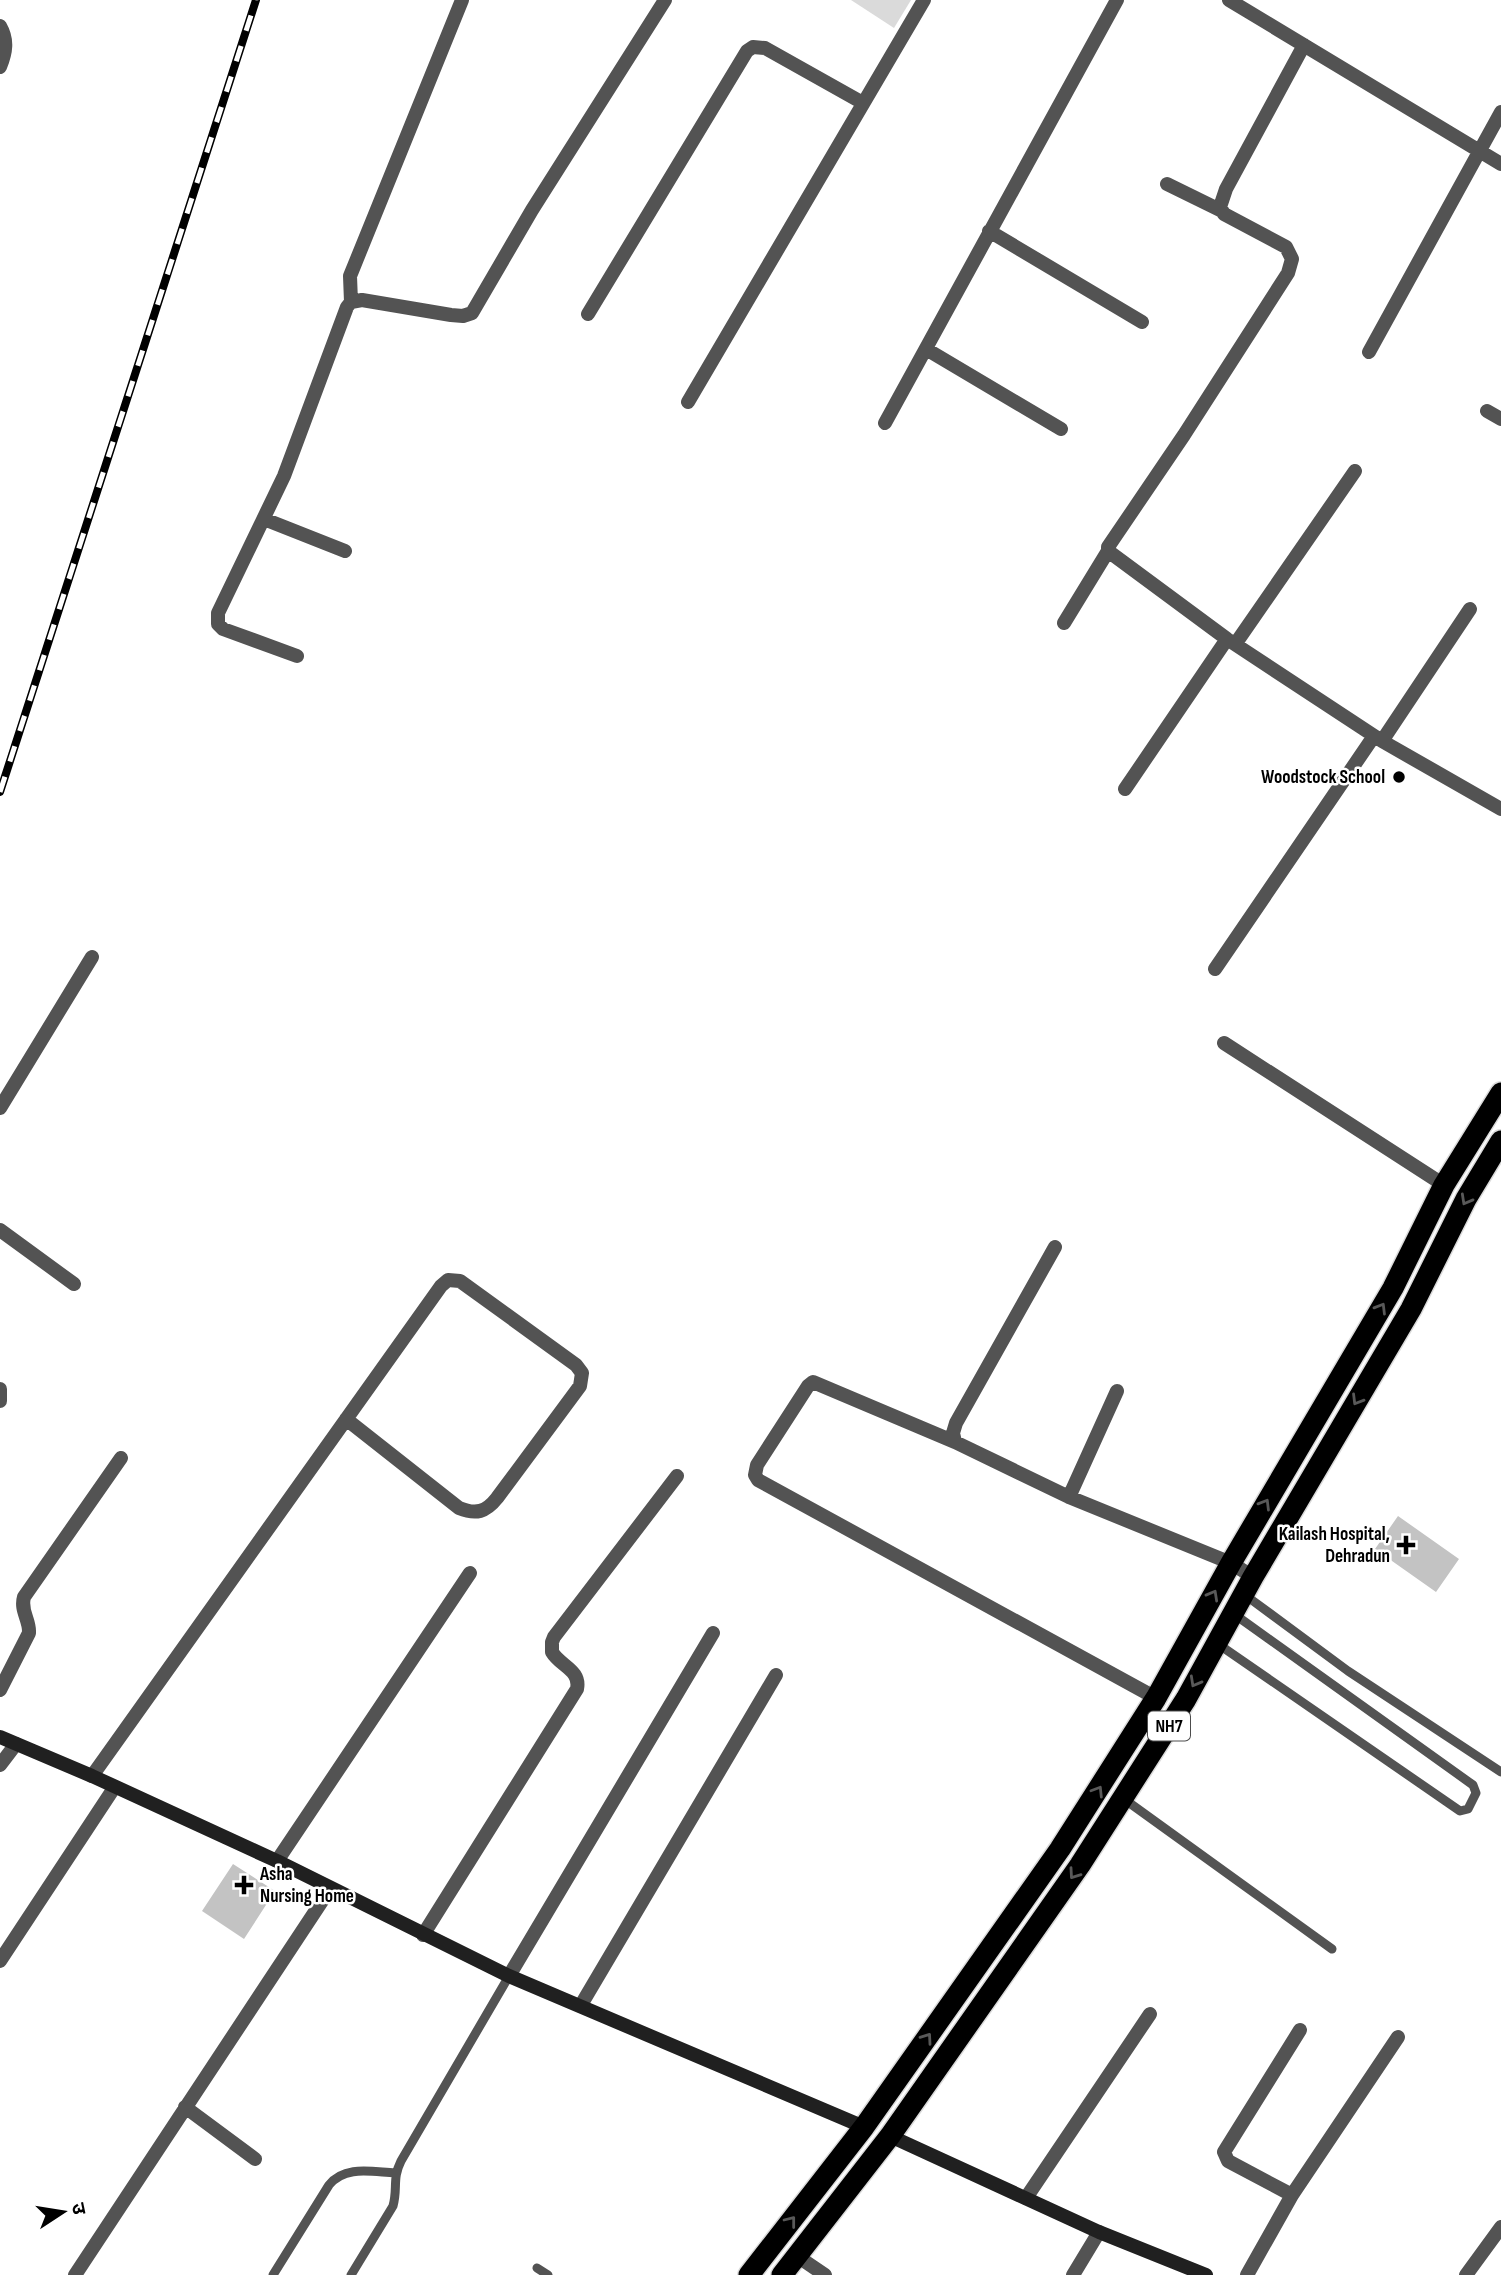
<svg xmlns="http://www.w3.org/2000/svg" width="1501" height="2275" viewBox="0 0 1501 2275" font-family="'Sofia Sans Condensed','Noto Sans Devanagari',sans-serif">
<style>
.green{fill:#dadada}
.building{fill:#c3c3c3}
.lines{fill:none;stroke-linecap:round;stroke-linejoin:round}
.highway-casing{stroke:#dbdbdb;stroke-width:24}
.lane{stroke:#535353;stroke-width:9}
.street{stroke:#535353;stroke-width:14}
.secondary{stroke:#202020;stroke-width:14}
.highway{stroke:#000;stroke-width:21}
.rail-casing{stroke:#000;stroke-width:8}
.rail{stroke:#fff;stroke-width:5;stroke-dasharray:16;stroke-linecap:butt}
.oneway{stroke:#595959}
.poi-dot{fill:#000;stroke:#fff;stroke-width:2.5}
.labels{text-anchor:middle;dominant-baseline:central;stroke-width:5;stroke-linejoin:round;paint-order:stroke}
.shield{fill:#fff;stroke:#4c4c4c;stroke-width:2}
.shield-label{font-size:18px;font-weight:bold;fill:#000}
.poi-label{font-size:19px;font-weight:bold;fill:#000;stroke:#fff;text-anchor:end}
</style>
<rect width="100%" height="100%" fill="#fff"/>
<path class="green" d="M851 0H911L894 28Z"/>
<path class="building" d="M1398 1516 1459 1559 1436 1592 1375 1549Z
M233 1864 275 1891 244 1939 202 1911Z"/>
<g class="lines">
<defs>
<path id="highway" d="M749 2275 864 2127 1060 1849 1156 1698 1231 1563 1393 1288 1444 1185 1501 1093
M782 2275 890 2136 1080 1865 1186 1699 1253 1577 1411 1309 1466 1199 1501 1141"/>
</defs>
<use href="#highway" class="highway-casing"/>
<path class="lane" d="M1245 1595 1348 1671 1501 1772
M1218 1644 1460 1811 1468 1809 1476 1793 1473 1785 1234 1614
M1124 1799 1332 1949
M537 2268 548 2275
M273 2275 329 2185C345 2165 372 2172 395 2173
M351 2275 393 2206C398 2188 392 2179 401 2161L509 1976"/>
<path class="street" d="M1229 0 1501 164
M0 26C8 40 6 52 0 67
M1304 45 1226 189 1220 207 1224 214 1286 247 1292 259 1288 273 1184 435 1108 547V551L1227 639 1382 741 1501 809
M1167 184 1220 210
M989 231 1142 322
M351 302 350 276 462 0
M588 314 747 51 753 47 765 48 863 103
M926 349 1061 429
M1369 352 1501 112
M688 402 924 0
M1487 411 1501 419
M885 423 1117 0
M264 519 345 551
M1064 623 1108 551
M1236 643 1355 471
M297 656 223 629 218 624V613L284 476 347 307 351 302 362 300 451 315 463 316 472 313 532 210 665 0
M1382 741 1470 609
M1125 789 1227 639
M1215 969 1374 736
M1224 1043 1444 1185
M0 1108 92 957
M0 1230 74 1284
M1055 1247 956 1423 953 1433 955 1442 1069 1497 1231 1563 1253 1577
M0 1389V1401
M955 1442 813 1382 808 1386 757 1465 755 1475 758 1480 1156 1698
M1069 1497 1117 1391
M0 1690 29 1633C30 1620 20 1611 24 1597L121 1458
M0 1765 16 1744
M92 1776 441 1286 448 1280 460 1281 576 1365 582 1373 580 1386 497 1498C486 1512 476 1515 459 1508L346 1419
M277 1861 470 1573
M423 1935 577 1689C581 1670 560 1666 552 1652V1642L554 1637 677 1476
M0 1961 114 1788
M509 1976 713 1633
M581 2005 776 1675
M185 2107 255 2159
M1292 2195 1228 2161 1224 2152 1300 2030
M1026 2198 1150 2014
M797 2256 825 2275
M75 2275 330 1889
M1073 2275 1099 2232
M1247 2275 1292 2195 1398 2037
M1466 2275 1501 2227"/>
<path class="secondary" d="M0 1737 92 1776 277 1861 509 1976 864 2127
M890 2136 1099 2232 1206 2275"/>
<use href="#highway" class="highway"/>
<defs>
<path id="rail" d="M0 792 256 0"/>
</defs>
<use href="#rail" class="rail-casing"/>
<use href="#rail" class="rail"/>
</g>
<defs><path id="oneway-chevron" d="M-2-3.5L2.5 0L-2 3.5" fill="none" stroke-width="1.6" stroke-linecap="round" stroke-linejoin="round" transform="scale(1.75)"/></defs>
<g class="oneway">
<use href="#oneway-chevron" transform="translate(1466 1200) rotate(119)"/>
<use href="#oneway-chevron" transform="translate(1381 1308) rotate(-59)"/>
<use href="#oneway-chevron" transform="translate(1357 1400) rotate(121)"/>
<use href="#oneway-chevron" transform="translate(1265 1504) rotate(-59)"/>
<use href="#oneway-chevron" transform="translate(1213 1595) rotate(-61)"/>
<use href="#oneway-chevron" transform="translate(1195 1682) rotate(119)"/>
<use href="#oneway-chevron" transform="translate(1098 1791) rotate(-58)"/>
<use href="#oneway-chevron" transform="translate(1074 1874) rotate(125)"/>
<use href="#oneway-chevron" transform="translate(927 2038) rotate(-55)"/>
<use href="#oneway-chevron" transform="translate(791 2221) rotate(-52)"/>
</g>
<g class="poi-dot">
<circle cx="1399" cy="777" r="7"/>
<path d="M1402.5 1534.5h7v7h7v7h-7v7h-7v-7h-7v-7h7z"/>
<path d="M240.5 1874.5h7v7h7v7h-7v7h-7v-7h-7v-7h7z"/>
</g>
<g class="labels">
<rect class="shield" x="1148" y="1711.5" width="42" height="29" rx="5"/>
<g class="shield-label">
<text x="1169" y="1726">NH7</text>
</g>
<g class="poi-label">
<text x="1385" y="777">Woodstock School</text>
<text x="1390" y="1534">Kailash Hospital,<tspan x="1390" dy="22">Dehradun</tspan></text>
<text x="260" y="1874" text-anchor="start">Asha<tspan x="260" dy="22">Nursing Home</tspan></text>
</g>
</g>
<g transform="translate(63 2212) rotate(78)" stroke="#ffffff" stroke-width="5" paint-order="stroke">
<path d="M0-5L12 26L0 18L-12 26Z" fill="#000000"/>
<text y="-10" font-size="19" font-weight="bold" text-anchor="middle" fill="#000000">उ</text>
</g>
</svg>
